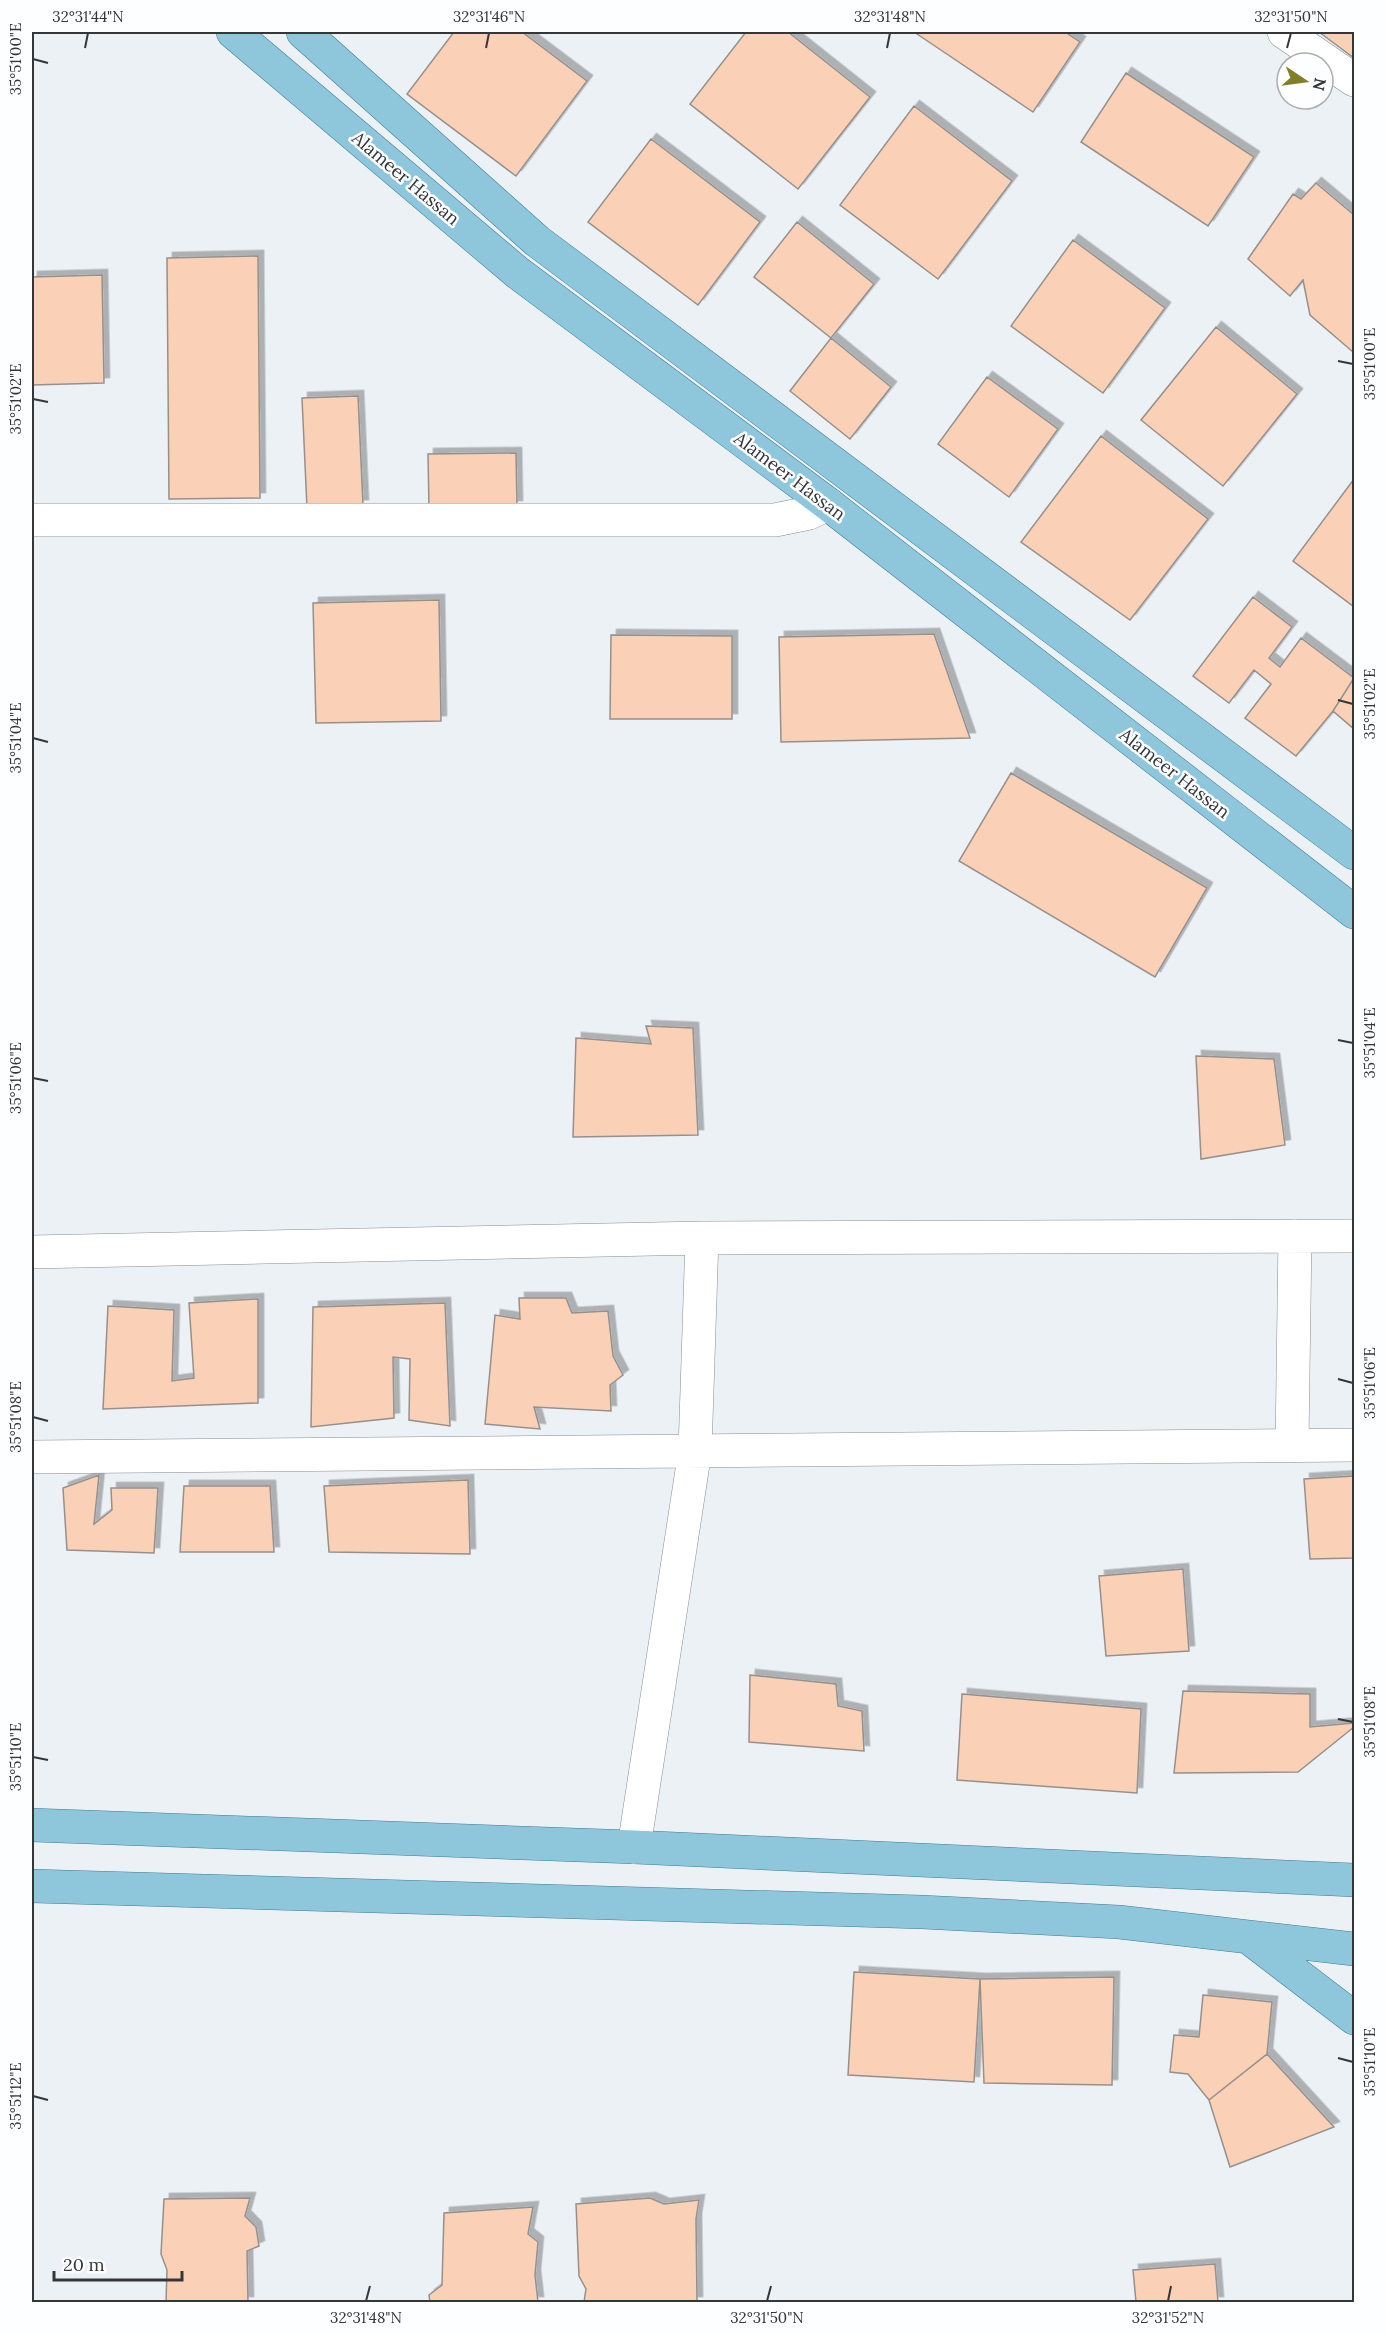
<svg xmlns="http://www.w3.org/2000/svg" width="1386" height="2334" viewBox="0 0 1386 2334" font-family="Lora,serif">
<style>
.building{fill:#fad1b7;stroke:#96908d;stroke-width:1.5;filter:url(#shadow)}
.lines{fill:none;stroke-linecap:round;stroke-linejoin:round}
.minor-casing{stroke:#898d91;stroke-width:34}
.major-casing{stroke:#3e7c94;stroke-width:34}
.minor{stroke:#fff;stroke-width:33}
.major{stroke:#8ec7dc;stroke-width:33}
.ticks{fill:none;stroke:#353638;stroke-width:2}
.labels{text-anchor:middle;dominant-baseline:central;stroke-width:5;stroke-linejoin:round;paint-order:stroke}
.street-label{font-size:18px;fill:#353638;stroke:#fdfeff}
.neatline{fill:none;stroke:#353638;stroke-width:2}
.ticks-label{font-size:15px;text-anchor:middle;fill:#353638}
</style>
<defs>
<filter id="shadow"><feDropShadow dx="5.5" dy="-5.5" stdDeviation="0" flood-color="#0004"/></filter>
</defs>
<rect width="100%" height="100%" fill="#ecf1f6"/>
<path class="building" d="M454 32H522L587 81 516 176 407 94Z
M746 32H788L870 97 798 189 690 104Z
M919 32H1065L1080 42 1033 112 917 34Z
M1319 32H1354V58Z
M1126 73 1254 157 1208 226 1081 142Z
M914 106 1012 181 938 279 840 205Z
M651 139 760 222 698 305 588 222Z
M1316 183 1354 215 1353 352 1310 315 1303 280 1290 296 1248 259 1293 194 1301 199Z
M797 222 874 284 831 338 754 277Z
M1073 240 1165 308 1103 393 1011 326Z
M258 256 260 498 169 499 167 258Z
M102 275 104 383 32 385V277Z
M1216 327 1297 394 1223 486 1141 420Z
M831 338 891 387 850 439 790 391Z
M987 377 1058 429 1009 497 938 444Z
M358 396 363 505 307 508 302 398Z
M1101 436 1208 519 1130 620 1021 542Z
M516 453 517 506 429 508 428 454Z
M1354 479V604L1353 606 1293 561Z
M1253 597 1292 627 1269 658 1280 667 1301 638 1354 678 1333 711 1296 756 1245 718 1271 684 1254 670 1229 703 1193 676Z
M439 600 441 721 316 723 313 603Z
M934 634 970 738 781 742 779 637Z
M611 635 732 636V719H610Z
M1354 678V729L1333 711Z
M1011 773 1207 888 1155 977 959 861Z
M646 1026 693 1028 698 1135 573 1137 576 1038 651 1044Z
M1196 1056 1274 1059 1285 1145 1201 1159Z
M519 1298H566L572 1313 608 1311 613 1356 623 1375 610 1385 611 1411 534 1407 540 1429 485 1424 495 1315 520 1319Z
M258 1299V1403L103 1409 108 1306 174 1310 172 1381 194 1378 189 1303Z
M445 1303 450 1426 409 1420 410 1359 393 1357 394 1418 311 1427 313 1307Z
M99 1475 94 1524 112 1510 111 1488H158L154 1553 67 1550 63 1488Z
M1354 1476V1558L1310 1559 1304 1479Z
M468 1480 470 1554 329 1552 324 1486Z
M184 1486H270L274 1552H180Z
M1183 1569 1189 1651 1106 1656 1099 1576Z
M750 1675 836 1684 838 1706 862 1711 864 1751 749 1742Z
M1183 1691 1310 1694V1727L1354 1723V1727L1298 1772 1174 1773Z
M962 1694 1141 1709 1137 1793 957 1780Z
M854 1972 980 1979 974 2082 848 2075Z
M1114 1977 1112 2085 984 2083 980 1979Z
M1203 1995 1272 2002 1267 2054 1209 2100 1188 2074 1170 2072 1174 2035 1199 2037Z
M1267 2054 1334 2127 1230 2167 1209 2100Z
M250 2198 245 2216 256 2227 259 2246 247 2251 248 2302H166L167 2270 161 2254 164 2199Z
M650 2198 664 2204 699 2200 696 2219 697 2302H584L586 2289 579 2276 576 2204Z
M533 2207 528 2234 538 2242 535 2275 538 2302H430L429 2295 442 2285 444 2213Z
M1215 2264 1218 2302H1136L1133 2270Z"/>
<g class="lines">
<defs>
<path id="minor" d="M1284 32 1354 80
M32 520H775L809 513 828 504
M32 1252 702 1238 1354 1236
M1292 1446 1295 1236
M32 1457 1354 1445
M634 1847 695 1451 702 1238"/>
<path id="major" d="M233 32 518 273 828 504 1354 912
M303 32 537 241 1354 853
M32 1825 634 1847 1354 1880
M32 1886 922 1912 1119 1922 1354 1949
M1248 1937 1354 2018"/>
</defs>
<use href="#minor" class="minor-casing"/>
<use href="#major" class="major-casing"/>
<use href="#minor" class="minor"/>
<use href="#major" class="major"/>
</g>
<path class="ticks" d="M85 48 88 33M486 48 489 33M887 48 890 33M1287 48 1291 33M33 59 48 63M1338 361 1353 364M33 399 48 402M1338 700 1353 704M33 738 48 742M1338 1040 1353 1043M33 1078 48 1081M1338 1379 1353 1383M33 1417 48 1421M1338 1719 1353 1722M33 1757 48 1760M1338 2058 1353 2062M33 2096 48 2100M366 2301 370 2286M767 2301 771 2286M1168 2301 1171 2286"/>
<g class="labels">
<g class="street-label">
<text transform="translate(406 178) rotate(40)">Alameer Hassan</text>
<text transform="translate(790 476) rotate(37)">Alameer Hassan</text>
<text transform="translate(1175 773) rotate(38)">Alameer Hassan</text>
</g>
</g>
<rect width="1386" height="2334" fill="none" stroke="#fdfeff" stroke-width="66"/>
<g transform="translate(1305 81) rotate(103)"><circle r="28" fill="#fdfeff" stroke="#adaeaf" stroke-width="1.5"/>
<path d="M0-4.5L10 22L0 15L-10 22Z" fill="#817f27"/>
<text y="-9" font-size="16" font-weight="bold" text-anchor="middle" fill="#353638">N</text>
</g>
<path d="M54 2271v9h128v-9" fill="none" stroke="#353638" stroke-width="3"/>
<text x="63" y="2271" font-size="18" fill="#353638" stroke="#fdfeff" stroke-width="4.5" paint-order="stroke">20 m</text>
<rect x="33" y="33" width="1320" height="2268" class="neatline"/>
<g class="ticks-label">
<text x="88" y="22">32°31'44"N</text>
<text x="489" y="22">32°31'46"N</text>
<text x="890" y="22">32°31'48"N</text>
<text x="1291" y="22">32°31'50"N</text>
<text transform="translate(16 59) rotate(-90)" y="5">35°51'00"E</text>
<text transform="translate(1370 364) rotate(-90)" y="5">35°51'00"E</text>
<text transform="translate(16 399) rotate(-90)" y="5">35°51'02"E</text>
<text transform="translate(1370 704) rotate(-90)" y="5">35°51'02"E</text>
<text transform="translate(16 738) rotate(-90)" y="5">35°51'04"E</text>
<text transform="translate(1370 1043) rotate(-90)" y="5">35°51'04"E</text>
<text transform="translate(16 1078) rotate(-90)" y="5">35°51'06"E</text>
<text transform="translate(1370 1383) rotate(-90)" y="5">35°51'06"E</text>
<text transform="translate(16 1417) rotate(-90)" y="5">35°51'08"E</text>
<text transform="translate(1370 1722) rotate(-90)" y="5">35°51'08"E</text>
<text transform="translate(16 1757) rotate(-90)" y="5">35°51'10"E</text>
<text transform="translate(1370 2062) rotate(-90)" y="5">35°51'10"E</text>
<text transform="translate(16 2096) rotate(-90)" y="5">35°51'12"E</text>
<text x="366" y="2323">32°31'48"N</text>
<text x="767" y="2323">32°31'50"N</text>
<text x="1168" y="2323">32°31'52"N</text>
</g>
</svg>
